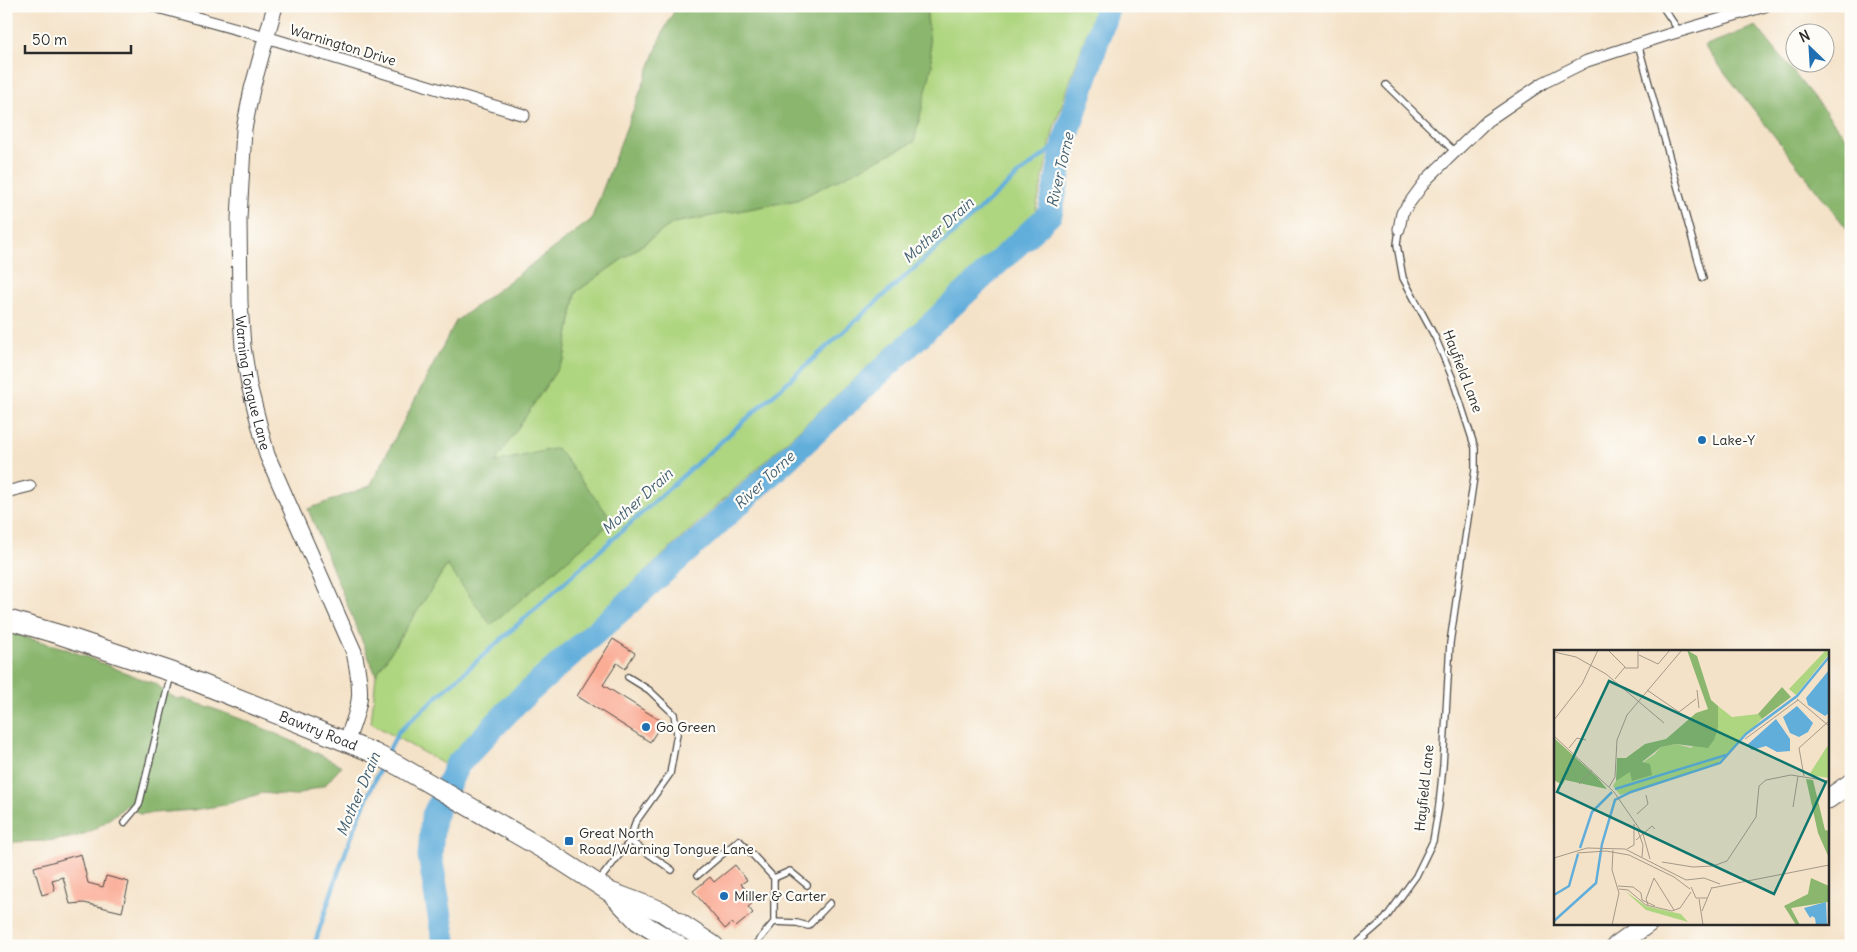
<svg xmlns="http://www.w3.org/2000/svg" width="1857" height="952" viewBox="0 0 1857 952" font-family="Delius,sans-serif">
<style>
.green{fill:#aed57f;stroke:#6c8055}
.forest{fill:#8ab66e;stroke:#5a704c}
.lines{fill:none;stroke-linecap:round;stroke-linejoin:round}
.stream{stroke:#62aedb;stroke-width:4.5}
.river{stroke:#62aedb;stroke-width:25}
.building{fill:#faac95}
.service-casing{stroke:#494643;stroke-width:8}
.minor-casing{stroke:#494643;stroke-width:13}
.tertiary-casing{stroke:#494643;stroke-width:17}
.trunk-casing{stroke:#494643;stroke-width:21}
.service{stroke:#fff;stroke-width:5.5}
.minor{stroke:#fff;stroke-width:11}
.tertiary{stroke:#fff;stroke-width:15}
.trunk{stroke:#fff;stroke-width:19}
.poi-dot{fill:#1f6fb2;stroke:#fdfcf7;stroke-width:2}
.labels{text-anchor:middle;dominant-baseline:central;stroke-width:4.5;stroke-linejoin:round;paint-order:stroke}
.street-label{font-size:14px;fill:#2b2b2b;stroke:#fdfcf7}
.poi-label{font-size:14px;fill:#2b2b2b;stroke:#fdfcf7;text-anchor:start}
.water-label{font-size:15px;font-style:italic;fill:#415f71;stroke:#fdfcf7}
.inset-river{fill:none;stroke:#62aedb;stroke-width:2.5}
.inset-road{fill:none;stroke:#a49989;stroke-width:1}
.view{fill:#0f766e;fill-opacity:0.15;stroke:#0f766e;stroke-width:2.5}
.inset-edge{fill:none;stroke:#2b2b2b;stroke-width:2.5}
</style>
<rect width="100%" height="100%" fill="#fdfcf7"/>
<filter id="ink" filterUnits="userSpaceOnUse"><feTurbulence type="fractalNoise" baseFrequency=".02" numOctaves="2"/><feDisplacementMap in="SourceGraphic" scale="10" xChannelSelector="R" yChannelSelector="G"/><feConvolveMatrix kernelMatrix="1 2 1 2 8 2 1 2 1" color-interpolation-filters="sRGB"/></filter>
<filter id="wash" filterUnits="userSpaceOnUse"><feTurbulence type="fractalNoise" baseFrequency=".0096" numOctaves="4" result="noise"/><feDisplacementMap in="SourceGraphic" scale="20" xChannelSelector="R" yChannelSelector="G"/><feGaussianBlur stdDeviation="1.12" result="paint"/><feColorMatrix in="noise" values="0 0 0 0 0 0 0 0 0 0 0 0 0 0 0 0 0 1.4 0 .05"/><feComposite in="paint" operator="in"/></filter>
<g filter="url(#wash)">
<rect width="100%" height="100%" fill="#f4e2c8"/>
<path class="green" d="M926 6H1096L1054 128 1035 213 488 716 447 766 371 723 376 675 447 565 494 462 564 359 576 292 673 223 797 200 932 66Z"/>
<path class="forest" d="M677 6H926L932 66 914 142 797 200 673 223 576 292 564 359 495 462 557 448 613 521 491 625 447 565 376 675 308 509 370 486 456 321 591 220 663 32Z
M1756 26 1851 144V234L1704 46Z
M6 632 64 648 144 680 157 684 162 690 177 699H184C239 716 291 739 342 766L325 785 294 796 262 793 224 805 194 810 140 814 127 805C113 816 98 829 81 835 59 842 34 841 12 842L6 881Z"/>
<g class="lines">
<path class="stream" d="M387 754 399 731 1018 175 1066 138
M314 946C334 884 354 822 383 763"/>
<path class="river" d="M445 946 430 856 433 818 457 765 516 703 707 533 1050 214 1066 138 1108 6"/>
</g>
<g id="blocks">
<path class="building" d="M613 639 635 653 625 669 617 663 603 685 663 722 650 742 577 696Z
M81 854 88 883 103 887 106 876 129 882 122 912 84 903 70 904 63 877 52 880 55 891 42 895 34 867Z
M735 865 747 880 741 884 755 901 748 907 753 913 736 927 732 923 725 929 693 891 710 877 714 882Z"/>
</g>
</g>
<g filter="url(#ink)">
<use href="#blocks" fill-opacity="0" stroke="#494643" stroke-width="1"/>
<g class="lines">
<defs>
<path id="service" d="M1662 6 1679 31
M1638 44 1703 278
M1386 85 1455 152
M628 677 649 690 674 714 677 734 670 774 635 823 630 841
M124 823 139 805 171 674
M698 875 739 840 774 878
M598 882 630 841 672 870
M774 922 797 923 808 926 830 903
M754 946 774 922V878L790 871 807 885
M1354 946 1385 919 1416 876 1433 841 1439 805 1443 766 1450 643 1475 470V448L1452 377 1435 337 1403 278 1397 245 1399 229"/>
<path id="minor" d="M154 6 266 37 524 115
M1399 229 1402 213 1427 179 1487 121 1543 83 1587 61 1667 35 1765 6
M6 492 30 486"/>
<g id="tertiary">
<path id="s1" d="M275 6 252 89 244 129 239 219 240 303 243 347 249 385 267 455 354 652C363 694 362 702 346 742"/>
</g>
<g id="trunk">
<path id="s2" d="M6 619 61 635 172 672 374 753 399 766 548 852 610 892 661 911 714 946"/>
<path d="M1828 799 1851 783"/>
<path d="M614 896 638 921 679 946"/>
<path d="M1616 946 1648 923"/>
</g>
</defs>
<use href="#service" class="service-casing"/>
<use href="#minor" class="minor-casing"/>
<use href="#tertiary" class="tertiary-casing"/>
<use href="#trunk" class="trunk-casing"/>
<use href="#service" class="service"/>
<use href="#minor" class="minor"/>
<use href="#tertiary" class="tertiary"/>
<use href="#trunk" class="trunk"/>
</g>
</g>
<g class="poi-dot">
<circle cx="1702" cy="440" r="5"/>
<circle cx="646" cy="727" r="5"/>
<rect x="564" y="836" width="10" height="10" rx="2.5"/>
<circle cx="724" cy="896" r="5"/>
</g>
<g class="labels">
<g class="street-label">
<text transform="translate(343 45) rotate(17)">Warnington Drive</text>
<text transform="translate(1463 371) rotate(69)">Hayfield Lane</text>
<text stroke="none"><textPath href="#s1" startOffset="382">Warning Tongue Lane</textPath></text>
<text stroke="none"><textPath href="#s2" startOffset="332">Bawtry Road</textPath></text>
<text transform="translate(1424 788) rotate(-84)">Hayfield Lane</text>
</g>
<g class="poi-label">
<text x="1712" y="440">Lake-Y</text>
<text x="656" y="727">Go Green</text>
<text x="579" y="833">Great North<tspan x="579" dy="16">Road/Warning Tongue Lane</tspan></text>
<text x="734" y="896">Miller &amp; Carter</text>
</g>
<g class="water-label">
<text transform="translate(1060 170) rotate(-77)">River Torne</text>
<text transform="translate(938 230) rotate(-42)">Mother Drain</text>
<text transform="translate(764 480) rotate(-43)">River Torne</text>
<text transform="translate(637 501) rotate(-42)">Mother Drain</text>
<text transform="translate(358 794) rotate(-67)">Mother Drain</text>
</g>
</g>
<g transform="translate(1554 650)">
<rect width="275" height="275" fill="#f4e2c8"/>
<path d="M272 0 275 4 242 45 235 39ZM164 56 178 67 204 64 208 69 164 113 66 145 59 136 62 131 101 104 107 97 122 94 137 98 164 78ZM275 95V128L255 125 272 98ZM71 241 92 256 127 264 134 272 92 260Z" fill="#aed57f"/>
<path d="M133 0 143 6 157 50 164 56V78L160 90 154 98 122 94 107 97 88 112 96 114 98 125 78 131 76 122 62 131 63 108H72L91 94 112 89 142 63 154 59ZM228 37 237 47 208 69 204 64ZM0 88 43 127 53 139 11 130 8 135 0 130ZM252 129 259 130 271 180 275 181V208L264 183ZM257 228 275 236 274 252 237 258 246 275H242L230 256 254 244Z" fill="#8ab66e"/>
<path d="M275 20V63L271 66 254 55 252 48ZM243 56 259 73 254 82 245 87 236 83 229 67ZM222 69 236 89V101L223 102 212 96 198 100 193 95ZM272 252 273 275H262L261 268 258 266 256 268 250 258Z" fill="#62aedb"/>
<path class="inset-river" d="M61 139 172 105M26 198 38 162 58 142M0 245 15 236 24 204M0 271 42 233 48 194 61 150 77 142 166 113 192 84 243 46 275 7"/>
<path class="inset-road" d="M54 0 71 17 61 29M0 2 22 7 52 24 110 73M85 5 104 14 116 0M71 18H84V0M93 40 125 62 142 49M143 40 145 58M243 49 275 76M0 70 28 34 44 0M0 86 60 142 89 184 96 209M191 89 244 50M15 98 23 88 32 90M250 126 245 98 275 71M25 134 38 120M55 137 61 127 63 90 73 65 128 0M239 157 244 126M83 164 94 154 92 145M84 181 89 195 88 207M82 190 98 176 101 179M73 199 80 195V174M23 203 52 201 75 205 120 227 136 239M0 208 33 198 71 199 132 230 150 228 166 234M108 212 139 217 159 216 173 211 202 167 205 136 212 130 237 125 275 131M64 236 79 237 87 243 88 250 101 256M137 237 142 248H153M158 238 275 215M65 239 74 240 92 255 118 261 126 258 137 242M145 249 149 275M94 255 92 249 100 228 120 260M148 261 158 237M58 275 65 243 58 220 59 200"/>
<path class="view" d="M55 31 272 132 220 244 3 142Z"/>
<rect width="275" height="275" class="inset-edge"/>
</g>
<rect width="1857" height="952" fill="none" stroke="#fdfcf7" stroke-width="25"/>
<g transform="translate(1810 48) rotate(335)"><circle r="24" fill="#fdfcf7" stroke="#a9a8a5"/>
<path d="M0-4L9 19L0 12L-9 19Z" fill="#1f6fb2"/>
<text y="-8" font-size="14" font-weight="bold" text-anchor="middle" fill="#2b2b2b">N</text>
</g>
<path d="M25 45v8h106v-8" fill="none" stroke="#2b2b2b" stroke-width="2.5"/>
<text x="32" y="45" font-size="15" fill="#2b2b2b" stroke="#fdfcf7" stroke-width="4" paint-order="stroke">50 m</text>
</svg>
